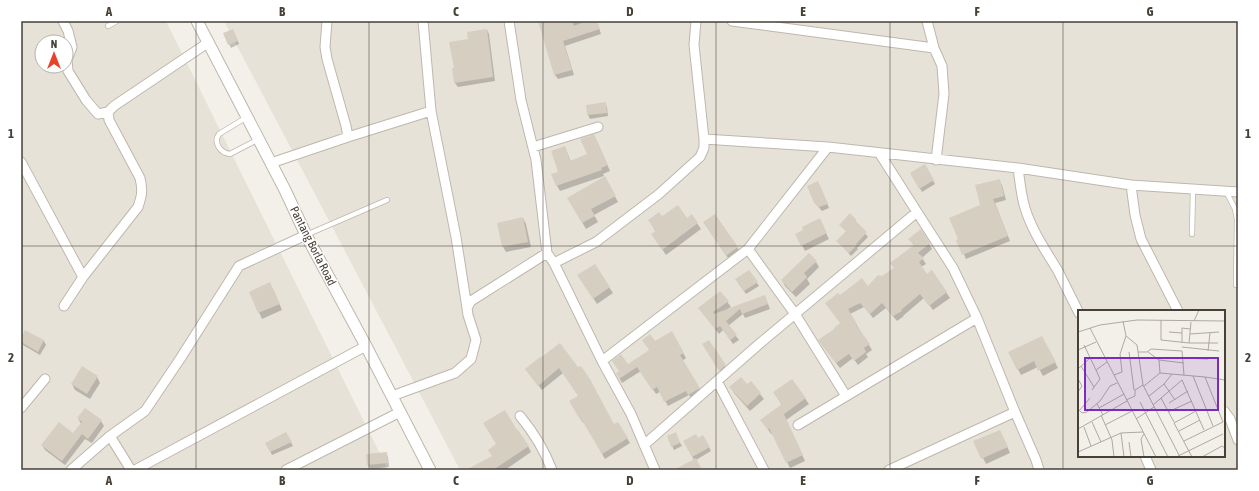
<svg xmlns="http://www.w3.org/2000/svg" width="1259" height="491" viewBox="0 0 1259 491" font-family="'Asap Condensed',sans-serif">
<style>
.residential{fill:#e7e2d7;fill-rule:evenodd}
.shadow{fill:#0003}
.building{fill:#d7cec2}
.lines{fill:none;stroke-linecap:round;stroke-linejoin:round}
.service-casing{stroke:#beb7ac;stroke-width:6}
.minor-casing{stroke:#beb7ac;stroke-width:11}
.tertiary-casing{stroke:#beb7ac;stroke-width:13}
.service{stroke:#fff;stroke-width:4.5}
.minor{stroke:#fff;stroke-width:9}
.tertiary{stroke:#fff;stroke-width:11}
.grid{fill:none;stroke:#464038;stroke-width:1;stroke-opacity:0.55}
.labels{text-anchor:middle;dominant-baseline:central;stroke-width:3;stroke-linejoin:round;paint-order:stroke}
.street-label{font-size:12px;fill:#464038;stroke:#fff}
.inset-road{fill:none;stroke:#aeaaa2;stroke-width:1}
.view{fill:#7b2cbf;fill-opacity:0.15;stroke:#7b2cbf;stroke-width:2}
.inset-edge{fill:none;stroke:#464038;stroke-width:2}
.neatline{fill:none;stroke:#464038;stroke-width:1.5}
.grid-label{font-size:13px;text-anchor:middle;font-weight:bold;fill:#464038}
</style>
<rect width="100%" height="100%" fill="#f3f0e9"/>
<path class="residential" d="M21 21H166L388 470H21ZM42 42H66V66H42Z
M224 21H1238V470H460ZM1079 311H1224V456H1079Z"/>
<path class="shadow" d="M539 21H597L601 34 565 46 574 75 558 79 555 75Z
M487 30 489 34 495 81 458 87 455 83 453 69 455 68 469 40Z
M235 34 239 44 231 48 229 44Z
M605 103 607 107 608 116 590 119 588 115 587 106Z
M597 141 610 171 603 174 604 176 560 191 557 186 565 147 571 162 588 154Z
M924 165 935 184 922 192 911 173Z
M605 178 618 202 594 215 598 222 586 229 568 198Z
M999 181 1002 185 1006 200 995 203 1010 241 966 259 958 240 981 206Z
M820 186 829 208 822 211 815 203Z
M715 215 741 253 730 261 704 223Z
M692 216 701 229 666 255 656 240V232L649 220 662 218 687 219Z
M523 218 526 224 531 247 506 252 503 247Z
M855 219 857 224 868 237 857 248 858 249 851 256 838 241 847 232 840 225Z
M822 225 829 239 805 251 796 234Z
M921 230 932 249 922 258 926 264 921 267 926 275 932 271 950 298 933 310 924 298 903 316H904L897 321 886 308 873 318 864 307 850 314 872 350 866 354 868 357 858 365 853 358 840 368 822 345 841 324 839 297 868 288 895 268 914 246 910 239Z
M816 262 819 267 807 279 810 284 796 297 785 286 782 280Z
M594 265 613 293 597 304 582 281Z
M738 283H757L759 286 746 294Z
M273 289 282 310 262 319 250 292Z
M720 292 731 307 726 310 765 296 770 309 745 318 743 314 728 326 739 340 733 344 723 330 719 334 699 308Z
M26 332 44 341 46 345 40 355 23 345 21 341Z
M672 333 686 358 682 361 702 393 692 399 689 395 668 406 660 392 656 394 641 371 622 383 617 374 650 350 655 342Z
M709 341 727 370 722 374 703 344Z
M1045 343 1058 368 1043 376 1038 367 1021 375 1009 353Z
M560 345 614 425 618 423 630 443 605 459 584 422 583 423 570 401 579 396 563 373 542 390 526 370Z
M97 377 100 383 90 399 75 390 72 384Z
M792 380 809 404 786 420 805 461 790 468 773 433 771 434 765 425 782 405 774 393Z
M747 385 760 394 764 399 750 411 734 393 731 387Z
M85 409 101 421 104 426 92 443 85 439 65 465 45 450 42 445 73 434 81 424 78 418Z
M286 433 293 446 272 455 266 443Z
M703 436 711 451 696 460 701 470H685L694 460 684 441 697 439Z
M677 437 682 446 674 450 672 446Z
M1003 437 1010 453 986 464 975 442Z
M528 446 531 452 505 470H468Z
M386 453 388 457 389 467 371 469 368 465 367 455Z"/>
<path class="building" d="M538 21H572L574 26 586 21H597L600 29 563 41 572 70 554 75Z
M233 29 238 41 228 45 223 33Z
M487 29 493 77 454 83 452 68H454L449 42 468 39 467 32Z
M606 102 607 113 587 115 586 105Z
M594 134 608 165 601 168 602 170 556 186 551 174 558 172 551 151 565 146 570 161 587 154 580 139Z
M925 164 934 180 919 189 910 173Z
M605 176 616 196 591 209 595 216 582 223 567 198Z
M1000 179 1004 196 993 199 1008 236 962 255 956 240 958 239 949 218 980 205 975 185Z
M818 181 828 204 819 207 814 203 807 186Z
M678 205 687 218 692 214 698 223 662 250 651 234 656 231 648 220 659 212 662 216Z
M850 213 856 219 855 220 867 232 856 244 857 245 849 253 836 241 846 231 839 225Z
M715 214 738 247 726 256 703 222Z
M523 217 528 242 502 247 497 223Z
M820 218 827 233 801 246 795 234 803 230 802 227Z
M921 229 930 243 918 253 924 258 919 262 927 274 932 270 947 292 929 306 920 294 901 310 902 311 893 316 882 303 870 314 860 303 848 309 857 324 856 325 870 344 864 348 866 352 854 361 849 354 836 363 818 340 834 329V328L840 323 825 303 838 293 840 295 862 278 868 286 878 275 882 276 894 268 890 263 914 245 908 239Z
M809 253 817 261 804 273 807 277 792 292 781 280Z
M595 264 610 287 593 299 577 275Z
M749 270 758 282 744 291 735 279Z
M270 282 280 304 258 313 249 292Z
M720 291 729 301 713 312 714 314 765 295 768 304 742 314 740 309 726 321 737 335 730 340 720 326 715 329 698 308Z
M25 330 44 340 38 352 21 342V338Z
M672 331 684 353 680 355 700 388 688 395 686 391 664 402 657 387 652 390 637 367 619 379 616 373 619 371 612 361 621 354 628 364 649 350 642 340 650 334 655 341Z
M1042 336 1056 362 1038 371 1034 361 1017 370 1008 352Z
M709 340 726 365 719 371 702 344Z
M560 343 578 367 581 366 590 379 614 424 618 422 628 438 602 454 580 417 579 418 569 401 578 396 559 368 538 386 525 369 540 357V358Z
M82 366 98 376 87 394 71 384Z
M741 377 747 384 751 381 761 393 747 406 729 387Z
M792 379 806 398 784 414 803 455 786 463 769 428 768 430 760 420 782 404 773 392Z
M85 408 102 420 88 439 82 434 62 461 41 445 59 422 73 433 82 422 77 418Z
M505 410 517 430H518L529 446 493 470H466L492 456 488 450 496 444 483 423Z
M1000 430 1008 447 981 459 973 441Z
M286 432 292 442 270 452 265 443Z
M676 432 680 443 671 447 667 436Z
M696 434 698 438 703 435 710 447 692 457 683 441Z
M387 452 388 463 367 465 366 454Z
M696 458 702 470H674Z"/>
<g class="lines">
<defs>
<path id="service" d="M108 26 117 21
M247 117 219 134C213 142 220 153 230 154L259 139
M1226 191 1235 209 1237 219 1236 285
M1192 234 1193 189
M306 235 387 200"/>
<path id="minor" d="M63 21 68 31 72 47 67 60 68 71 86 100 98 114 108 112
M423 21 431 111 456 237 467 308
M509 21 521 100 536 160 547 253 554 263 602 361 631 414 655 470
M696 21 694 45 704 139
M732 21 934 48
M927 21 934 48 942 66 944 94 936 160
M348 137 431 111
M533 147 598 127
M880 154 917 212
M21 162 83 277
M271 163 348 137 346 126 327 59 325 47 327 21
M1018 168C1020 182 1021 195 1025 208 1032 231 1046 251 1058 271 1065 285 1072 299 1079 313
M1131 185 1238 192
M748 249 828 147
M554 263 596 242 659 194 700 157 704 148V139L828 147 1018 168 1131 185 1135 215 1141 239 1178 311
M64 306 83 277 138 207C142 195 143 191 140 178L109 120 108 112 114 106 209 42
M602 361 748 249 795 314 846 396
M717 381 764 470
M392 396 455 373 471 359 476 340 468 315 467 308 471 301 547 253
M21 408 45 379
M1224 411 1230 419 1238 440
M520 416C534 433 544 449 552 470
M798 425 977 318
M110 436 131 470
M644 445 758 345 917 212 953 268 977 318 1015 412 1036 460 1039 470
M1145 456 1151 470
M71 470 110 436 145 411 180 359 239 266 306 235
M135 470 366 346
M286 470 400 412
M889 470 1015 412"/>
<path id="tertiary" d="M197 21 285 190 306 235 366 346 430 470"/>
</defs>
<use href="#service" class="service-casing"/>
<use href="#minor" class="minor-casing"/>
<use href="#tertiary" class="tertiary-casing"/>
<use href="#service" class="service"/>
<use href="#minor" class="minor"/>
<use href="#tertiary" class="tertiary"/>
</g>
<path class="grid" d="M196 21V470M369 21V470M543 21V470M716 21V470M890 21V470M1063 21V470M21 246H1238"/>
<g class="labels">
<g class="street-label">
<text transform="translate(313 246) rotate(63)">Pantang Borla Road</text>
</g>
</g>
<g transform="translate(1078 310)">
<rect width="147" height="147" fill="#f3f0e9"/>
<path class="inset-road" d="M83 10V30L111 33M45 11 48 26 59 35 65 75 102 147M116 11 121 0M113 12 111 33H140M12 18 78 147M0 22 22 15 59 10 147 11M91 22 104 23M112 24 141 22M104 33V18L112 19M6 35 18 60M104 37 141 41M0 40 18 32M130 41 132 23M51 42 56 80M60 42H69L73 39 104 41 106 65M70 42 81 50 106 53M105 48 130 49M81 50 82 63M3 56 16 77M0 59 12 48M36 65 44 62 42 44 48 26M115 66 135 116M127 67 147 70M0 69 4 76 0 82M86 74 94 64M66 76 82 63 127 67 145 112 106 131M14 80 22 69 18 60 29 52M71 86 86 74 97 90M83 88 96 112M48 90 57 86V80L65 75M62 92 90 147M91 93 110 81M19 94 25 105M75 95 104 70 126 120M21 98 46 84M0 99 4 103 9 102 22 91 32 76 39 73M1 101 12 88M90 102 114 91M23 105 34 130 36 147M58 109 76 97M14 112 23 132M27 115 54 101M6 117 13 136M0 119 49 91M101 121 122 110M43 123 46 147M51 132 53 147M0 142 43 123 65 122M100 146 145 124M66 147 63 129 66 124M114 147 96 113 118 101M124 147 144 136 147 138"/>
<path class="view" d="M7 48H140V100H7Z"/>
<rect width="147" height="147" class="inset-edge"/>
</g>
<rect width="1259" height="491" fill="none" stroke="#ffffff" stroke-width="44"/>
<g transform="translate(54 54)"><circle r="19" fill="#ffffff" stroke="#b5b3af"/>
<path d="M0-3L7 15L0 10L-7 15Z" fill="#ea4229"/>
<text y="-6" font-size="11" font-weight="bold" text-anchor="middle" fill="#464038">N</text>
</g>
<rect x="22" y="22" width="1215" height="447" class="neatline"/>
<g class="grid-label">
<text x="109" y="16">A</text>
<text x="282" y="16">B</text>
<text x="456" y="16">C</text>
<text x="630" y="16">D</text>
<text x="803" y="16">E</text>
<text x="977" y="16">F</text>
<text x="1150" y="16">G</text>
<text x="11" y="138">1</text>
<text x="1248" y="138">1</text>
<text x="11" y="362">2</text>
<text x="1248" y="362">2</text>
<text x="109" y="485">A</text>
<text x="282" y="485">B</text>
<text x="456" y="485">C</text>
<text x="630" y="485">D</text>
<text x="803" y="485">E</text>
<text x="977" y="485">F</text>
<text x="1150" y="485">G</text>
</g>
</svg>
